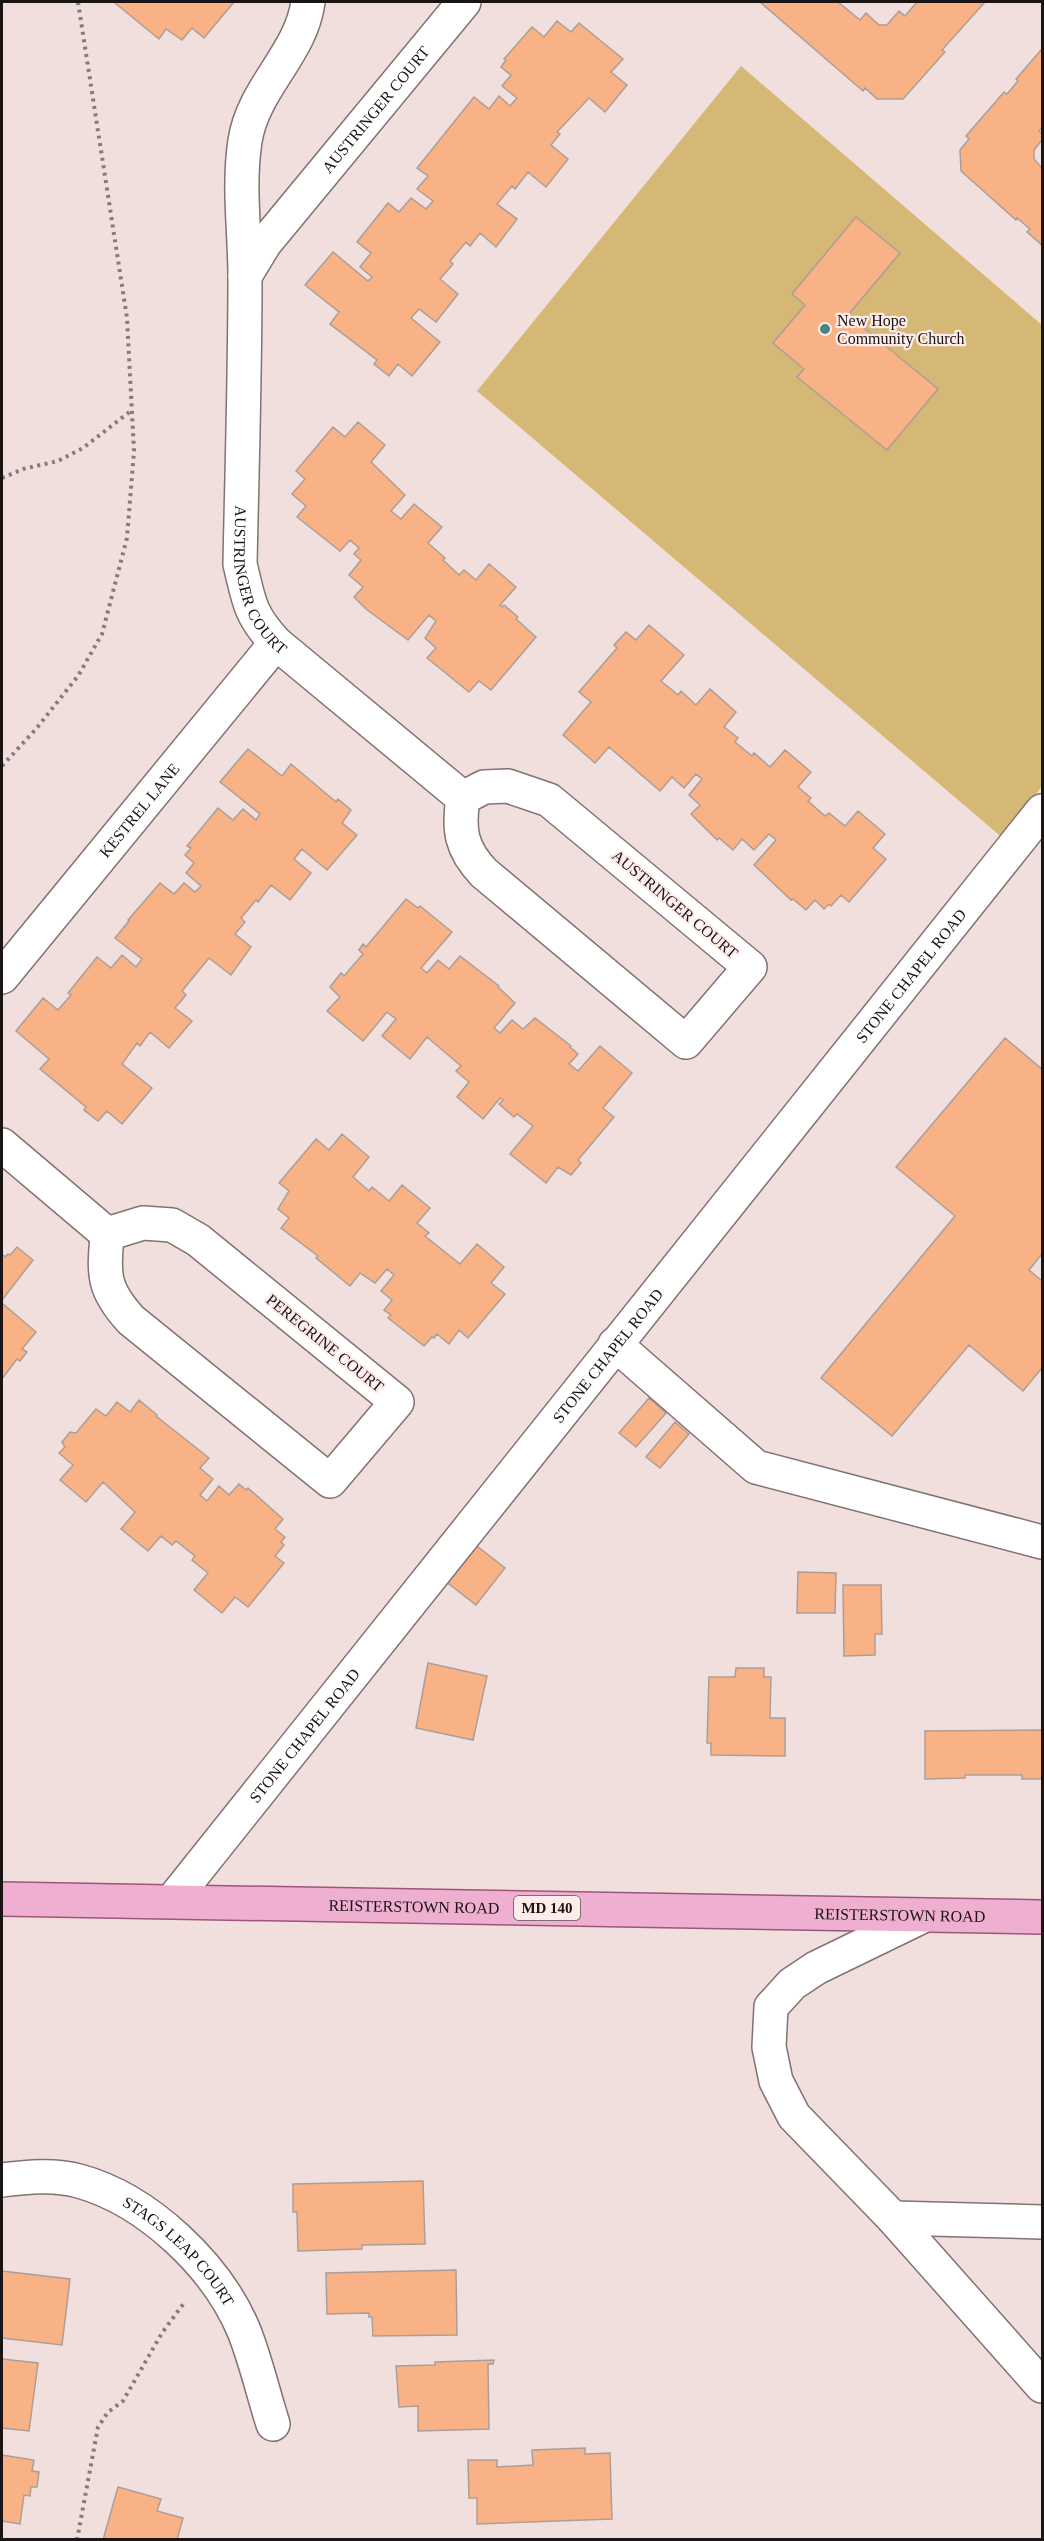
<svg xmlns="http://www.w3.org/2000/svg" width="1044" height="2541" viewBox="0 0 1044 2541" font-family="Georgia,serif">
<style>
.green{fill:#d5b776;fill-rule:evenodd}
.building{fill:#f9b286;stroke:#ac9e96;stroke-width:1.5}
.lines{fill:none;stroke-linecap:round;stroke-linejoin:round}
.minor-casing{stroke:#827271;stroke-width:36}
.major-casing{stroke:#9c567b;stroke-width:36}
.path{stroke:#867a7a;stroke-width:4;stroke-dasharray:3 4.5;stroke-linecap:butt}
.minor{stroke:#fff;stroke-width:33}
.major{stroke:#eeafd1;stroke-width:33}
.poi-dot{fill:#43897f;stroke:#feeceb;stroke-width:2}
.labels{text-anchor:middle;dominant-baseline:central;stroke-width:4.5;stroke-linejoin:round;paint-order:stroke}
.shield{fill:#feeceb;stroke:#5e5554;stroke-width:1.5}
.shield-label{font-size:15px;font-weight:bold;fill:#1a1414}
.street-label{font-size:16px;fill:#1a1414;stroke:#feeceb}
.poi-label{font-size:16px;fill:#1a1414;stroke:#feeceb;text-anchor:start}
</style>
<rect width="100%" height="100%" fill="#f1dfde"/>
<path class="green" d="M741 66 1042 325V786L1004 839 477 391ZM856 217 900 253 848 315 937 389 887 450 798 377 804 369 773 343 805 305 793 294Z"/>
<path class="building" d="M116 2H234L204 38 192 28 182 40 166 29 159 39 115 3Z
M760 2H838L860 20 866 13 879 25H887L899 11 905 16 917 2H985L942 50 945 52 903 99H877L865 88 863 91Z
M557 21 571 32 579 23 623 59 611 72 627 85 605 112 589 98 557 132 560 134 551 145 568 159 546 187 528 172 515 189 512 186 497 204 517 219 496 247 480 233 470 246 466 242 450 261 453 264 440 279 458 294 436 322 419 309 411 318 440 342 412 376 398 364 389 376 374 364 377 360 330 324 339 312 305 285 333 252 368 281 372 277 360 267 371 253 357 242 388 203 399 212 411 198 426 209 433 201 417 189 428 176 417 168 474 97 489 109 499 96 510 106 517 98 502 86 511 75 501 67 506 60 504 59 532 27 544 37Z
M1041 50 1042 52V127L1039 131 1042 134V140L1034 150V159L1042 168V245L1027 232 1030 229 1017 218 1016 220 961 171 960 150 969 139 966 136 1004 92 1007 94 1018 81 1016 79Z
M856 217 900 253 848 315 938 389 887 450 797 377 804 369 773 343 805 305 792 294Z
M358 422 385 445 371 462 405 495 391 511 401 519 414 504 442 527 428 543 445 558 443 560 459 575 464 570 476 580 489 564 516 587 500 605 502 607 504 605 518 617 516 619 536 637 491 690 479 681 469 692 427 658 436 648 425 638 436 621 429 615 408 640 366 609 354 597 363 587 349 575 361 560 354 554 359 548 350 540 340 551 297 517 306 506 292 494 305 479 296 471 333 427 345 437Z
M649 625 684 655 661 681 678 695 681 691 696 705 710 689 736 712 724 727 738 738 735 742 752 756 754 753 770 767 785 750 811 772 798 787 811 798 808 801 825 816 829 813 845 826 858 811 885 834 873 848 886 859 849 902 841 895 831 906 829 904 824 909 815 900 806 910 793 899 791 900 754 865 776 840 769 834 754 850 742 839 733 850 719 838 717 840 691 814 700 805 689 795 702 779 696 774 684 788 672 777 660 791 609 747 595 763 563 735 591 702 579 692 617 648 614 645 626 632 636 640Z
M248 749 282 776 291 764 336 802 338 799 351 810 342 823 357 835 327 870 302 849 294 859 311 873 290 900 271 885 258 902 256 900 241 918 245 922 235 934 251 947 231 975 209 958 182 991 186 995 175 1008 192 1021 169 1048 150 1032 140 1046 137 1043 122 1064 152 1088 122 1124 107 1111 98 1121 84 1110 86 1107 40 1069 49 1059 16 1031 43 998 58 1010 71 995 68 993 97 957 111 968 122 955 136 967 142 959 115 938 129 921 128 920 160 883 174 894 184 883 195 892 201 886 186 873 194 863 185 855 191 848 187 846 218 808 233 820 243 809 256 820 260 814 220 782Z
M406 899 418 908 420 906 452 932 421 968 427 973 438 960 449 969 460 956 499 986 498 987 515 1003 494 1028 500 1033 512 1020 523 1029 535 1018 571 1046 570 1047 578 1054 569 1064 578 1071 600 1046 632 1073 603 1108 614 1117 578 1160 581 1163 571 1175 558 1167 546 1183 510 1154 533 1126 517 1114 514 1117 499 1104 503 1100 500 1098 483 1119 457 1097 469 1082 456 1071 461 1066 427 1037 410 1059 382 1036 396 1019 387 1012 363 1041 327 1011 340 997 330 987 341 973 344 976 363 954 359 950 363 944 366 947Z
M1005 1038 1042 1069V1254L1029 1270 1042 1281V1368L1023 1391 969 1345 892 1436 821 1378 955 1216 896 1167Z
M342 1134 369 1157 353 1177 369 1191 372 1187 389 1201 402 1185 430 1208 417 1223 429 1233 425 1236 460 1264 477 1244 504 1267 491 1283 505 1294 468 1338 459 1330 449 1344 437 1334 434 1338 432 1337 424 1346 388 1318 391 1315 384 1310 392 1300 381 1291 394 1275 387 1269 375 1283 360 1273 350 1286 316 1258 318 1256 281 1228 289 1218 278 1209 289 1191 279 1183 316 1139 329 1150Z
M17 1247 33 1260 2 1300V1254L5 1257 8 1254 10 1255Z
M2 1303 36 1332 22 1349 27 1352 20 1361 17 1359 2 1379Z
M649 1398 666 1413 636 1447 619 1433Z
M139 1400 157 1415 156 1416 209 1458 200 1468 213 1479 200 1495 207 1501 219 1486 229 1495 239 1484 246 1490 248 1488 283 1519 275 1529 285 1537 281 1542 284 1545 275 1556 284 1563 248 1607 235 1597 222 1613 194 1590 208 1573 192 1560 195 1556 176 1541 172 1545 161 1536 148 1551 121 1529 135 1512 103 1482 86 1502 60 1480 73 1465 59 1453 65 1447 62 1442 70 1432 76 1433 96 1409 106 1416 117 1402 130 1412Z
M675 1422 689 1434 660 1468 646 1457Z
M473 1543 505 1568 476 1605 444 1580Z
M798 1572 836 1573 835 1613H797Z
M843 1585H881L882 1634H875V1655L844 1656Z
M428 1663 487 1676 473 1740 416 1728Z
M736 1668H764V1677H771L770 1718H785V1756L711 1755V1743H707L709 1677H735Z
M1042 1730V1779H1022V1775H965V1778L925 1779V1731Z
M423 2181 425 2244 362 2245V2249L298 2251 297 2212H293V2184Z
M456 2270 457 2335 373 2336 372 2317H369V2313L327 2314 326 2273Z
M2 2271 70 2279 62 2345 2 2338Z
M2 2359 38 2363 29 2431 2 2428Z
M494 2360 493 2364H488L489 2429 418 2431V2406L399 2407 396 2366 435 2365V2362Z
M585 2448V2454L610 2453 612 2519 477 2524V2498H469L468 2460H497V2467L533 2465 532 2450Z
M2 2455 34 2460 32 2471 39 2472 37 2487H31L30 2496 24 2495 20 2524 2 2521Z
M118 2487 161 2499 157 2511 183 2518 177 2540H103Z"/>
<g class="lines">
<defs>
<g id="minor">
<path id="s1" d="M308 2C301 54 253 88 245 141 238 186 245 232 245 277 245 373 242 468 240 564 249 601 249 614 276 643L463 798"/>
<path id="s2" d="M245 276 265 243 464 2"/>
<path d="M508 786 549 800 750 967 686 1042 484 873C461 849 458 830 463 798L484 787Z"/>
<path id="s3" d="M2 977 276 643"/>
<path d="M2 1145 107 1234"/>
<path d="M143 1223 172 1225 198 1240 397 1402 330 1481 131 1320C102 1288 104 1275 107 1234Z"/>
<path d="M615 1344 756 1467 1042 1542"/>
<path id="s4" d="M172 1901 1042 811"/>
<path d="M923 1916 816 1968 792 1984 771 2007 769 2047 776 2081 794 2116 893 2218 1042 2386"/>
<path id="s5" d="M2 2180C27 2177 54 2174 79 2181 148 2200 217 2266 244 2331 256 2361 263 2393 273 2424"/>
<path d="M893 2218 1042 2222"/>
</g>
<g id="major">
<path id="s6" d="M2 1899 1042 1917"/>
</g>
</defs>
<use href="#minor" class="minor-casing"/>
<use href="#major" class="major-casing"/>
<path class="path" d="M2 478 23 469 58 461 83 448 132 410
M2 766 36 729 78 676 102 634 127 538 134 451 127 318 78 2
M77 2540 98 2427 108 2412 123 2401 162 2333 184 2303"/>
<use href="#minor" class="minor"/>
<use href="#major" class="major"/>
</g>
<circle class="poi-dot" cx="825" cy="329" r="6"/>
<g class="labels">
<rect class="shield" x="514" y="1896" width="66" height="24" rx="4.5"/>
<g class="shield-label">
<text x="547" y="1908">MD 140</text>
</g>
<g class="street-label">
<text stroke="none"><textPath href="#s2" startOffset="212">AUSTRINGER COURT</textPath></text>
<text stroke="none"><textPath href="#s1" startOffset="598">AUSTRINGER COURT</textPath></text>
<text stroke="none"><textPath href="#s3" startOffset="216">KESTREL LANE</textPath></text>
<text transform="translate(675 904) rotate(40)">AUSTRINGER COURT</text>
<text stroke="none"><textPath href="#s4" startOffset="1184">STONE CHAPEL ROAD</textPath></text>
<text transform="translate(325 1343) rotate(39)">PEREGRINE COURT</text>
<text stroke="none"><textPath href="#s4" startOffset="698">STONE CHAPEL ROAD</textPath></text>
<text stroke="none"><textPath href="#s4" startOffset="212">STONE CHAPEL ROAD</textPath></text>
<text stroke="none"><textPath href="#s6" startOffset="412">REISTERSTOWN ROAD</textPath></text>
<text stroke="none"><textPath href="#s6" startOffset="898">REISTERSTOWN ROAD</textPath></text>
<text stroke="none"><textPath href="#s5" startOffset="202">STAGS LEAP COURT</textPath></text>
</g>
<g class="poi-label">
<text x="837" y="320">New Hope<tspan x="837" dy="18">Community Church</tspan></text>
</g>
</g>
<rect width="1044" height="2541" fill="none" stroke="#1a1414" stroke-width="6"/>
</svg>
